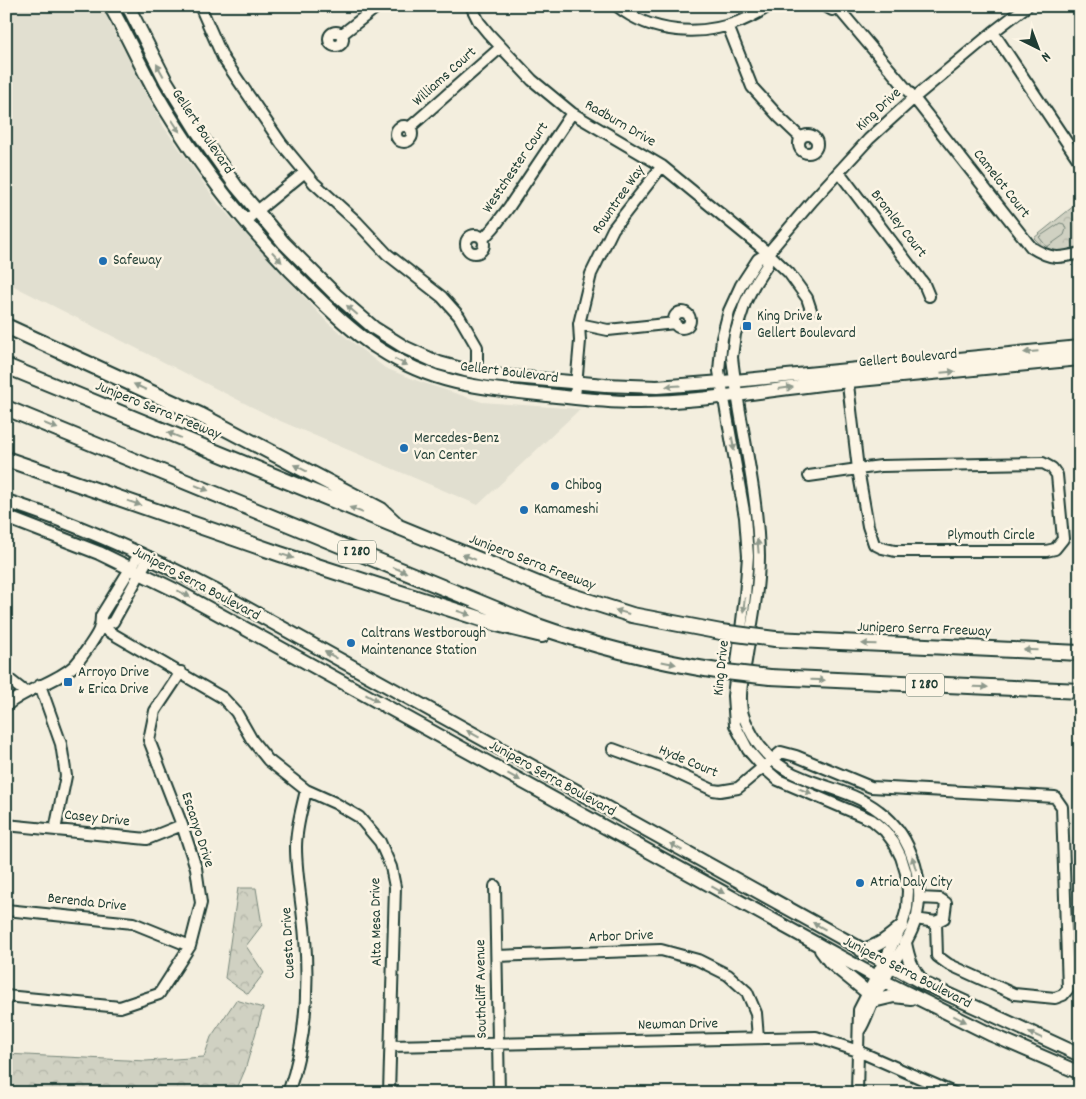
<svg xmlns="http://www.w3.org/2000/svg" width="1086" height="1099" viewBox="0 0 1086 1099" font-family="Dekko,sans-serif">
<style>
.built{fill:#e1dfd0}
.forest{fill:url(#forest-crowns);stroke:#78877b}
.pitch{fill:#d0d1c2;stroke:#78877b}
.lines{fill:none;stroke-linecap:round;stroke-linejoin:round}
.minor-casing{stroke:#1f3d34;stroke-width:14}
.major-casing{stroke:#1f3d34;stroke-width:16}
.highway-casing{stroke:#1f3d34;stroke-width:18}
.minor{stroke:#fcf5e5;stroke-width:10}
.major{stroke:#fcf5e5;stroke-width:12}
.highway{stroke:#fcf5e5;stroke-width:14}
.highway-bridge-casing{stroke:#1f3d34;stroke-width:18;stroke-linecap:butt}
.highway-bridge{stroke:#fcf5e5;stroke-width:14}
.oneway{fill:#8e998c}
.poi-dot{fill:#1f6fb2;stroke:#fcf5e5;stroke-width:2}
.labels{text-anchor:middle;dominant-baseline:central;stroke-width:5;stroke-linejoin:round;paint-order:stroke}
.shield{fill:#fcf5e5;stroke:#617469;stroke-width:1}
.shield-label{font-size:14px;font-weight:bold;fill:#1f3d34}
.street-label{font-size:15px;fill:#1f3d34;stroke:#fcf5e5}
.poi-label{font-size:15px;fill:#1f3d34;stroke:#fcf5e5;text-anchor:start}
</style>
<defs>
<pattern id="forest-crowns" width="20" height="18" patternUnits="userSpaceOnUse" patternTransform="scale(1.25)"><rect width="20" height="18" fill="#d0d1c2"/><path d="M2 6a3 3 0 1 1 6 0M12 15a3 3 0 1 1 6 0" fill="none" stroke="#b2b4a7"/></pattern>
</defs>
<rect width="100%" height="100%" fill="#f3eede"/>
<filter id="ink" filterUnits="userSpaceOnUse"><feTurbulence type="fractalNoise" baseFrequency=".02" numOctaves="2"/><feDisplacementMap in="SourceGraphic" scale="10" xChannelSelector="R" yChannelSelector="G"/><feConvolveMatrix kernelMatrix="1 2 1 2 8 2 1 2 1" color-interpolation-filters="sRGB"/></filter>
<g filter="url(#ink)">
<path class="built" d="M6 6H101L164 127 219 205 328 323 385 368 418 381 482 402 580 409 478 505 278 420 6 282Z"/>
<path class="forest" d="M1080 201V246C1060 254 1049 255 1034 238Z
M238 888H256L262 925 246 946 264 973 248 994 225 978Z
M236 1000 263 1008 245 1070 235 1093H55L6 1085V1054L146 1061 204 1057 211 1037Z"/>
<path class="pitch" d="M1060 223 1064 224 1066 229 1064 235 1047 247 1039 237Z"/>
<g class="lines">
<defs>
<path id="minor" d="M200 6 223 58 281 143 314 183 357 222 387 254 442 297 459 316 477 347V360L475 372
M471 6 479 22 488 33 532 80 572 113 662 166 768 253 789 273 807 298 811 310
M617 6C652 34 700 37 741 21 750 17 760 13 768 6
M825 6 832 10 840 6
M838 8 914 98 1031 247C1050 259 1058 259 1080 253
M728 26 752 87 780 118 801 138
M329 39a7 7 0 1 1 14 0a7 7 0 1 1-14 0Z
M993 32 1080 162
M341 35 378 6
M396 134a8 8 0 1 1 16 0a8 8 0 1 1-16 0Z
M409 128 500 48
M799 144a9 9 0 1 1 18 0a9 9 0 1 1-18 0Z
M839 172 924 284 929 296
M245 221 305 172
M466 244a9 9 0 1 1 18 0a9 9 0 1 1-18 0Z
M483 239 494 227 509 207 572 113
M768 253 767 265 754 285 745 303 735 334 732 357C739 423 758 489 759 556 759 591 751 627 746 661 743 678 739 694 742 711 744 721 749 728 753 736 784 789 837 779 879 811 897 824 909 844 915 865 921 886 921 910 912 930 906 944 897 956 891 968 885 979 879 989 874 999 868 1010 866 1021 859 1031
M674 320a8 8 0 1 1 16 0a8 8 0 1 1-16 0Z
M579 324 608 330 675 323
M575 397 580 341 579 324 591 274 613 229 662 166
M1043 463 1052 468 1057 475 1063 539 1055 549 1046 551H895L882 548 874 544 868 526 858 469 881 466Z
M809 476 858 469 847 376
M101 627 223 698 236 712 252 740 268 760 306 790 335 803 359 817 380 842 391 867 395 887 389 1093
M101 627 113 622 149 557
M6 677 25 692
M40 685 61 744 66 776 55 830
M6 706C26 688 54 684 74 666 80 660 85 652 90 645 97 634 101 630 101 616L140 553
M613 749 670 770 713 790 720 791 738 788 781 752 796 756 871 787 1055 797 1062 807 1068 989 1063 995 1055 998 1014 994 948 964 937 956 936 922
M6 825 147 839 182 825
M495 886 499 1093
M6 910 133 923 190 946
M915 919 936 922 944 918 946 903 940 899 919 898
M497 956 661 950 698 960 728 975 747 992 756 1013 758 1038
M6 996 120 1007 159 994 190 946 201 903 196 868 182 825 149 740 155 711 181 672
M391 1046 816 1037 858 1051 954 1093
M288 1093C306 1043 309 990 305 938 303 908 296 877 296 847 296 827 302 809 306 790
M857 1093 859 1010 902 926 907 908 908 891 906 873 901 857 894 843 885 831 872 820 778 780 763 767 748 750 735 725 733 696 745 596 748 556 745 517 719 371 722 338 729 311 741 285 758 259 768 253 813 200 869 139 914 98 993 32 1027 6"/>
<path id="major" d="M110 6C126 33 138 61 153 88 197 165 253 236 317 297 336 316 356 335 379 349 431 383 478 388 538 394 569 397 600 402 631 402 704 403 777 388 849 381 926 373 1003 366 1080 359
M128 6 166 81 197 131 236 186 284 243 336 295 374 328 406 348 439 363 465 370 491 375 605 385 657 387 735 381 1080 347
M6 501C79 524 146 555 214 590L921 982 1080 1055
M6 517 99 553 177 591 891 985 992 1035 1080 1073
M905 943C908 958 911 968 921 980
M821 950 830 962 868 993
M861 950C878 947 890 937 902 926
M873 1001 894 996 911 998"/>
<path id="highway" d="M6 326 200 415 381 510 395 523
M6 366 550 589 632 615 721 632
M6 408 532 624C593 646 654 661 717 671
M6 459 280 554 497 624 542 635
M775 639 1080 653
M770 677 1080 691"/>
</defs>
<use href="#minor" class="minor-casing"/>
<use href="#major" class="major-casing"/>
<use href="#highway" class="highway-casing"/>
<use href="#minor" class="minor"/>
<use href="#major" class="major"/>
<use href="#highway" class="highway"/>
<defs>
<path id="highway-bridge" d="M721 632 775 639
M717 671 770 677"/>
</defs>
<use href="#highway-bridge" class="highway-bridge-casing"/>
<use href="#highway-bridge" class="highway-bridge"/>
</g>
<defs><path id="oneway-solid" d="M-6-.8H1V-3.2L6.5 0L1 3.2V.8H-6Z" transform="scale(1.25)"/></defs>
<g class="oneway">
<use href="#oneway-solid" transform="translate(160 70) rotate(-119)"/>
<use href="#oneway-solid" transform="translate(176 126) rotate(57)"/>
<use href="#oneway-solid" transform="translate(277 257) rotate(47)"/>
<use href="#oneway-solid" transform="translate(352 310) rotate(-139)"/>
<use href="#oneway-solid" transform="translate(1031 352) rotate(175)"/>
<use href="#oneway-solid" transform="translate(401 362) rotate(27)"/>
<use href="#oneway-solid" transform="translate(948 372) rotate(-5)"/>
<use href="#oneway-solid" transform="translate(673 386) rotate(177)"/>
<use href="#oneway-solid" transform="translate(140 387) rotate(-155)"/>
<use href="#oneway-solid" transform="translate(786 388) rotate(-7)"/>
<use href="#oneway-solid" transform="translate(51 426) rotate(22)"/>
<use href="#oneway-solid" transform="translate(174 435) rotate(-158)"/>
<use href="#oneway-solid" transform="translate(733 444) rotate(81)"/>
<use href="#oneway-solid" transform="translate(300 468) rotate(-153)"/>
<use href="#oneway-solid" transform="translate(202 488) rotate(22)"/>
<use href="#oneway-solid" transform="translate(134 503) rotate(19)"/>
<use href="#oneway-solid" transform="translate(356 510) rotate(-158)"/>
<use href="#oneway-solid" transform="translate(758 546) rotate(-95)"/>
<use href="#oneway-solid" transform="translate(287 556) rotate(18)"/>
<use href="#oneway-solid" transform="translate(469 557) rotate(-158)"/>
<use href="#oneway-solid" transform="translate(400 570) rotate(22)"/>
<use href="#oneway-solid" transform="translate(184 594) rotate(28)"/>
<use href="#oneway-solid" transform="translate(744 605) rotate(97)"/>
<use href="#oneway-solid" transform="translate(622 612) rotate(-164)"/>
<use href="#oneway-solid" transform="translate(464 613) rotate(18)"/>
<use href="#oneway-solid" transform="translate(869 644) rotate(-178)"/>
<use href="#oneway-solid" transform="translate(1031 650) rotate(-178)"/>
<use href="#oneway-solid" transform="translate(331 655) rotate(-151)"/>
<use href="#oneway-solid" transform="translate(669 663) rotate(11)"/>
<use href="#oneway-solid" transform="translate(818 680) rotate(2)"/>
<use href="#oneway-solid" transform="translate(981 687) rotate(2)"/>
<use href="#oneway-solid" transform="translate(372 698) rotate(29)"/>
<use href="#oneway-solid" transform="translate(473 734) rotate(-151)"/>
<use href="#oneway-solid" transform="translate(514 777) rotate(29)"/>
<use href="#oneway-solid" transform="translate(805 791) rotate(22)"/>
<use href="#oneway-solid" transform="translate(676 847) rotate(-151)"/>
<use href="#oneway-solid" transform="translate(914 863) rotate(-106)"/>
<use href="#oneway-solid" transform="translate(718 890) rotate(29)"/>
<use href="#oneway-solid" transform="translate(819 926) rotate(-151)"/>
<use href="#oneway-solid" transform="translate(960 1019) rotate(26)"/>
<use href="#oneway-solid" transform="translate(1035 1035) rotate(-156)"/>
</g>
</g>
<g class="poi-dot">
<circle cx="103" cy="261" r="5"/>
<rect x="742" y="321" width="10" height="10" rx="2.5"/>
<circle cx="404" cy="448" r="5"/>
<circle cx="555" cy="486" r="5"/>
<circle cx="524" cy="510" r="5"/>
<circle cx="351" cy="643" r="5"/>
<rect x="63" y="677" width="10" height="10" rx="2.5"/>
<circle cx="860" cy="883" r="5"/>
</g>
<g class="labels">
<g class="shield">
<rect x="338" y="540.5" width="38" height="23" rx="4"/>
<rect x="906" y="673.5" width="38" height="23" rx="4"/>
</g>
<g class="shield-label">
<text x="357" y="552">I 280</text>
<text x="925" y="685">I 280</text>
</g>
<g class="street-label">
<text transform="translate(445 77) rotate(-42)">Williams Court</text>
<text transform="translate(879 110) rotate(-43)">King Drive</text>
<text transform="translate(620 124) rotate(30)">Radburn Drive</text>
<text transform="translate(202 132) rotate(56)">Gellert Boulevard</text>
<text transform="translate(516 168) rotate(-56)">Westchester Court</text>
<text transform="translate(1001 184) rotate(52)">Camelot Court</text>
<text transform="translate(619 200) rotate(-55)">Rowntree Way</text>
<text transform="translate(898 224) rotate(52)">Bromley Court</text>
<text transform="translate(908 359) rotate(-5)">Gellert Boulevard</text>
<text transform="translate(509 373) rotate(7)">Gellert Boulevard</text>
<text transform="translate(158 411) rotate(22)">Junipero Serra Freeway</text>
<text x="991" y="536">Plymouth Circle</text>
<text transform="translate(532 563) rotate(21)">Junipero Serra Freeway</text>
<text transform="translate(196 584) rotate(28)">Junipero Serra Boulevard</text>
<text transform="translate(924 630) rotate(2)">Junipero Serra Freeway</text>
<text transform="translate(722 668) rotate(-84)">King Drive</text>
<text transform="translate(688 762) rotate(23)">Hyde Court</text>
<text transform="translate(552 779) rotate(29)">Junipero Serra Boulevard</text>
<text transform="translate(97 819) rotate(6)">Casey Drive</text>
<text transform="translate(197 830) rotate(72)">Escanyo Drive</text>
<text transform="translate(87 903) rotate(6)">Berenda Drive</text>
<text transform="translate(377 922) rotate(-91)">Alta Mesa Drive</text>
<text transform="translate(621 937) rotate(-2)">Arbor Drive</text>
<text transform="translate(289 943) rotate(-93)">Cuesta Drive</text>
<text transform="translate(907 973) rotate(27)">Junipero Serra Boulevard</text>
<text transform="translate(482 989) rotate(-91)">Southcliff Avenue</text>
<text transform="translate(678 1025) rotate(-1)">Newman Drive</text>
</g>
<g class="poi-label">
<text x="113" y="261">Safeway</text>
<text x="757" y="317">King Drive &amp;<tspan x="757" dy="17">Gellert Boulevard</tspan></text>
<text x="414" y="439">Mercedes-Benz<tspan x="414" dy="17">Van Center</tspan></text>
<text x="565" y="486">Chibog</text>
<text x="534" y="510">Kamameshi</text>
<text x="361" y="634">Caltrans Westborough<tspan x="361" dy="17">Maintenance Station</tspan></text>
<text x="78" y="673">Arroyo Drive<tspan x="78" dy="17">&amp; Erica Drive</tspan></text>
<text x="870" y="883">Atria Daly City</text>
</g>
</g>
<rect width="1086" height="1099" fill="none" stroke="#fcf5e5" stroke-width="25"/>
<rect x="12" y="12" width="1061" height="1074" fill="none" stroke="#1f3d34" stroke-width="2" filter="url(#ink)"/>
<g transform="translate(1038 48) rotate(138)" stroke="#fcf5e5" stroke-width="4" paint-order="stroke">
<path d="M0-4L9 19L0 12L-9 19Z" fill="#1f3d34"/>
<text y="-8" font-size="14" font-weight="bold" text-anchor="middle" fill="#1f3d34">N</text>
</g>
</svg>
